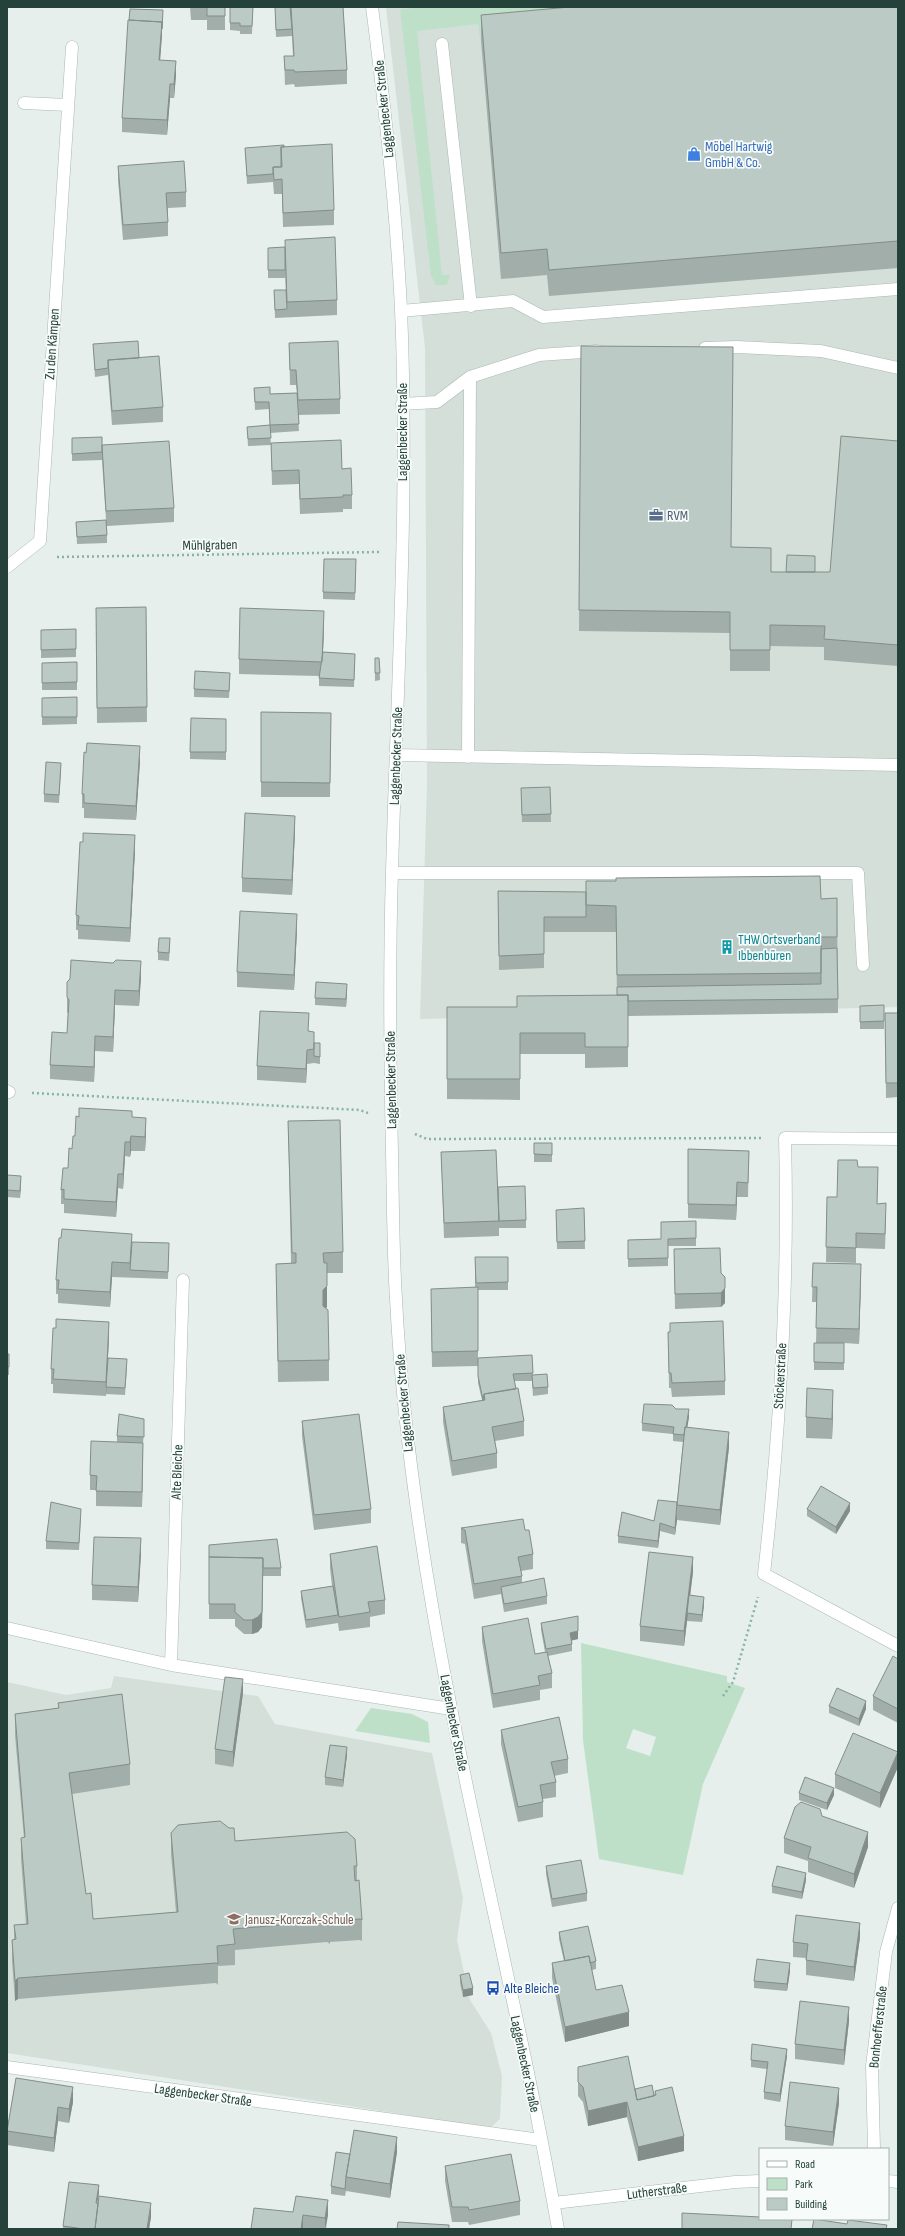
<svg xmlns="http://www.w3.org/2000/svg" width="905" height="2236" viewBox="0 0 905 2236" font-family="'Sofia Sans Condensed',sans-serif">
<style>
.built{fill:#d4dfda}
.green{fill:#bfe0c8;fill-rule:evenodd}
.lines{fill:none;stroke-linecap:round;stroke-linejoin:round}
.minor-casing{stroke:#a8b8b2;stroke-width:13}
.path{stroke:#86b3a5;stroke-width:2.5;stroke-dasharray:2 3;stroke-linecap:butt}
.minor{stroke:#fff;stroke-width:12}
.wall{fill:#a1aea9}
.shaded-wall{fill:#838d89}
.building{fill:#bbcac4;stroke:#838d89}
.labels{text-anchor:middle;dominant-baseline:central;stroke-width:3.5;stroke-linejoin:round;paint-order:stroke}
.street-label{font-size:14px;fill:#24423a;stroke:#f7fbf9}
.shop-label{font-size:14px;fill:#366cbe;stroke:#f7fbf9;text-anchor:start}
.service-label{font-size:14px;fill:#4e5e75;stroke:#f7fbf9;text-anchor:start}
.culture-label{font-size:14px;fill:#0d838f;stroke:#f7fbf9;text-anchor:start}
.education-label{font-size:14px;fill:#785e54;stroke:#f7fbf9;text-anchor:start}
.transit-label{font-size:14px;fill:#164399;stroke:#f7fbf9;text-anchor:start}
</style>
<rect width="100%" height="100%" fill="#e6efeb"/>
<path class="built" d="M386 7H898V1007L420 1019 427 783 425 348Z
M114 1676 258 1696 275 1724 432 1753 463 1898 457 1940 470 2000 491 2033 502 2076 500 2119 490 2128 7 2053V1682L66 1695 111 1688Z"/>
<path class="green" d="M418 7H802L803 10 480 39 478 24 417 31 442 275H450L447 285H436L431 276 400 10Z
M581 1643 727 1676V1682L745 1688 703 1784 683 1875 599 1859 583 1740ZM633 1729 656 1737 650 1756 626 1748Z
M371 1708 412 1714 428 1722 430 1743 355 1731Z"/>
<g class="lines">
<defs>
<path id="minor" d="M372 7C385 107 396 208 401 309 409 497 397 684 392 872 389 965 390 1059 392 1153 393 1202 393 1250 396 1299 412 1615 504 1919 558 2229
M442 44 471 306
M24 103 68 105
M401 311 513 301 543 317 898 289
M705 348 737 347 821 351 898 368
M402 404 437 402 470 377 539 355 597 351
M7 567 40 541 72 47
M396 755 898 765
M468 757 470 377
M392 873H858L863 965
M7 1091 9 1092
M898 1139 785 1138C789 1283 780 1430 764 1574L898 1646
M7 1628 171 1665 451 1709
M171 1665 183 1280
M7 2067 541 2140
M874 2149 872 2066 886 1952 898 1908
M888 2181 898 2182
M554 2203 735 2182 760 2181"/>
</defs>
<use href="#minor" class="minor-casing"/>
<path class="path" d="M57 557 380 552
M32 1093 360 1110 368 1113
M415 1134 427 1139 761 1138
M723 1696 733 1682 758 1597"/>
<use href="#minor" class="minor"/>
</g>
<path class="wall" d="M190 7H225V30H207V20H191Z
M230 7H253L252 34H240V31L230 30Z
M275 7H343L347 70V84L295 87 294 84 285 85 284 56H293L292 36 276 37Z
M898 7V268L549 296 547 275 501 279 481 41V15Z
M163 17 160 60 176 75 174 98H170L167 135 122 132V118Z
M284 147 334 210V225L283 227 282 194H274L273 182 247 184 245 148Z
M118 166 186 192V207L168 208V236L123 240 118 180Z
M268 248 337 300V315L275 318 274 290 286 298 285 272V278H268Z
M289 343 340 399V414L298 415 299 431 270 433 271 445 248 446 247 427 270 425 269 409 255 410 254 388 270 394 297 393 296 385H290Z
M93 344 139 358 163 407V422L112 425 108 375 95 377Z
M581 346 732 547 771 572H830L898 441V666L824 660V647L770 646V671H730V633L579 631Z
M72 438 102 452 174 508V522L107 526V543L77 544 76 522 106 520 102 460 72 461Z
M271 443 342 469 352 495V509H343V512L300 514 299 484 272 485Z
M356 559 355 600 323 599V592Z
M146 607 147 722 97 723 96 608Z
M324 626 323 652 355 654 354 687 319 686V676L239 674V659Z
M76 629V657L41 658V630Z
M375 658H379L380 680 375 681Z
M77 662V690H42V663Z
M230 681 229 698 194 697V689Z
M77 697V724L42 725V698Z
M261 712 331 713 330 797H261Z
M226 719V760L190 759V752Z
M140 761 136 820 84 818V808H82V794Z
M61 770 59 803 44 802V794Z
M550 787 551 822H522L521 795Z
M295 830 292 895 242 892V878Z
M135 850 130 942 78 939V930H76V915Z
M498 891 821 899 837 898 838 1013 628 1016V1067L585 1068V1054H520V1100L447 1099V1007H517L617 995 616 932H544V968L499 970Z
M297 929 294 990 237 987V972Z
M170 946 169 961 158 960V952Z
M141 976 139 1006 115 1005 113 1052 95 1051 94 1082 50 1079V1065L67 1033 68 1014 67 1012V997Z
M347 992 346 1007 315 1005V998Z
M884 1005V1029H860V1006Z
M885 1013H898V1097L886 1098Z
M309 1031 314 1043H320V1064L314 1063 307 1064 306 1083 257 1080V1066Z
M132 1117 146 1132 145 1151H131L130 1157 125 1156 123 1189 118 1188 116 1217 64 1213V1204H61V1190L68 1168 75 1136Z
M288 1121 343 1252V1273H327V1307L326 1308 329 1360V1381L278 1382 276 1264 291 1263Z
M552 1143V1162H534V1154Z
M688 1149 749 1151 748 1197H737L736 1220 688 1218Z
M441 1152 498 1187 526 1220V1228H499V1236L444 1238Z
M858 1167 878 1182 877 1204 886 1218 885 1249 856 1248V1263L826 1262 827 1197H837Z
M7 1175 21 1183 20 1198 7 1197Z
M584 1208 585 1249H557L556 1217Z
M696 1238V1246H668V1266L628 1267V1240Z
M132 1242 169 1251 168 1279 112 1277 110 1307 58 1303V1294H56V1280Z
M674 1249 721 1273 725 1303 721 1307 675 1309Z
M475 1257H508V1290H478V1358L532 1355 533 1375 548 1387V1394L533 1396 532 1381H514L524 1421V1436L495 1441 497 1453V1468L452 1476 443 1422V1407L482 1400 478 1383V1366L432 1367 431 1303 475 1287Z
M813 1263 861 1278 859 1344 844 1343V1370H814V1343H816L817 1302H812Z
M668 1332 725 1381V1395L672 1397 671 1388H669Z
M109 1336 108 1358 127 1367 125 1395 106 1394V1391V1396L53 1393V1384H51V1369Z
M7 1354H9V1375H7Z
M676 1409 689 1417 687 1427 729 1447 720 1525 677 1520 675 1535 660 1531 658 1548 618 1543V1536L654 1521 677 1502 683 1442 673 1441V1434L642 1431V1423Z
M833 1411 832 1439 806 1438V1417Z
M302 1421 371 1509V1523L314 1530 302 1436Z
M144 1427 143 1445 142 1507 96 1506V1490H90V1475L117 1442V1436Z
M807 1509 850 1511 836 1534 807 1516Z
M81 1517 79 1550 46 1549V1541Z
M461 1528 525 1530 533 1554V1569L521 1571 522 1576V1583L547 1596V1604L504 1612 501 1594 474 1599 465 1544 461 1543Z
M141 1553 138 1602 92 1600V1585Z
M330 1554 385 1600V1614L370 1617V1627L339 1631 338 1623 306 1628 301 1598V1591L332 1586 330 1568Z
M209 1557 281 1568V1576H263L262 1627 258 1632 252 1634H244L235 1626V1619H209Z
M693 1572 690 1595 704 1604 702 1622 687 1621 684 1646 640 1641V1626Z
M578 1616V1639L571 1640 572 1644V1651L548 1656 552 1673V1688L540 1690V1700L493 1708 482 1641V1627L535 1654 545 1652 541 1630V1623Z
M898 1659V1723L873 1710V1696Z
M243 1693 233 1767 215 1764V1749Z
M58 1703 130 1764V1785L72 1794 86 1894 93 1919 176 1912 171 1854V1833L235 1841 357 1866V1881L362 1920V1941L360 1940 330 1942V1944L327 1942 235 1950V1965L218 1966V1985L216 1983 18 1999 15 2001 12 1961V1940H14V1925L26 1924 21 1859V1838H24L15 1735V1714L58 1708Z
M829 1706 866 1709 859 1726 829 1713Z
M501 1730 568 1759V1773L554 1776 556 1782V1797L543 1799V1817L518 1822 501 1744Z
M347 1755 343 1787 325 1785V1777Z
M898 1767 880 1808 835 1788V1774Z
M799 1793 834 1795 827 1810 799 1800Z
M822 1816 868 1847 854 1888 808 1872V1861L784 1853V1838Z
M546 1866 587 1893V1901L552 1907 546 1874Z
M806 1880 802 1899 772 1893V1886Z
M559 1932 596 1961V1969L592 1970 596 1990 629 2026 565 2042 552 1978V1963L564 1961 559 1939Z
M860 1937 854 1981 806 1975V1958L793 1957V1942Z
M790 1971 787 1991 754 1988V1981Z
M460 1975 473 1995 463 1997 460 1983Z
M849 2021 844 2065 795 2059V2044Z
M787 2056 780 2102 764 2099V2092L767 2069 751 2067V2060Z
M578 2067 635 2089 654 2096 655 2091 684 2151 638 2161 627 2117 588 2126 583 2102 578 2096Z
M16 2078 73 2102 69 2123 58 2121 54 2152 7 2145V2131Z
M839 2103 833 2146 785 2140V2126Z
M397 2152 390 2198 346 2191 345 2196 331 2194V2186L350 2154Z
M445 2166 520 2201V2215L469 2225 468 2222H452L445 2181Z
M99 2193 97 2203 151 2217 149 2229H63V2226Z
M293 2212 328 2215 326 2229H251Z"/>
<path class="shaded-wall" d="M162 22V36L159 74V60Z
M176 61V75L174 98V84Z
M170 84V98L167 135V120Z
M324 611V626L322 676V662Z
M140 746V761L136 820V806Z
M295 816V830L292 895V880Z
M135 835V850L130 942V928Z
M297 914V929L294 990V975Z
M141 961V976L139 1006V991Z
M347 984V992L346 1007V999Z
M115 990V1005L113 1052V1037Z
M95 1036V1051L94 1082V1067Z
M307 1050V1064L306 1083V1069Z
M146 1118V1132L145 1151V1137Z
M131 1136V1151L130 1157V1142Z
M125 1142V1156L123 1189V1174Z
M118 1174V1188L116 1217V1202Z
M21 1176V1183L20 1198V1191Z
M737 1182V1197L736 1220V1205Z
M112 1262V1277L110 1307V1292Z
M861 1264V1278L859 1344V1329Z
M327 1286V1307L323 1311V1290Z
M725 1288V1303L721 1307V1293Z
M109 1322V1336L106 1396V1382Z
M833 1390V1411L832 1439V1419Z
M689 1409V1417L685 1442V1435Z
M729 1432V1447L720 1525V1510Z
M143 1443V1457L142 1507V1492Z
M850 1503V1511L836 1534V1527Z
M677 1513V1520L675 1535V1528Z
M660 1523V1531L658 1548V1541Z
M141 1538V1553L138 1602V1587Z
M693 1557V1572L684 1646V1631Z
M263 1572 262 1627 258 1632 252 1634V1620Z
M704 1597V1604L702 1622V1615Z
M578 1631V1639L570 1641V1633Z
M243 1679V1693L233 1767V1752Z
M866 1701V1709L859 1726V1719Z
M347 1747V1755L343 1787V1780Z
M898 1752V1767L880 1808V1793Z
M834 1788V1795L827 1810V1803Z
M868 1832V1847L854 1888V1874Z
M806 1873V1880L802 1899V1892Z
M860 1923V1937L854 1981V1967Z
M790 1963V1971L787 1991V1984Z
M18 1978V1999L15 2001V1981Z
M473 1988V1995L463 1997V1990Z
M849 2007V2021L844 2065V2050Z
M629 2012V2026L565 2042V2027Z
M787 2049V2056L780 2102V2094Z
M73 2087V2102L69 2123V2109Z
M839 2088V2103L833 2146V2132Z
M627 2102V2117L588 2126V2111Z
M58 2107V2121L54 2152V2138Z
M684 2136V2151L638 2161V2147Z
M397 2137V2152L390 2198V2184Z
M99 2185V2193L96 2210V2203Z
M328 2200V2215L325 2229V2218Z
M151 2203V2217L149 2229H147Z
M303 2215V2229H301Z"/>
<path class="building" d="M207 7H225V16H207Z
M230 7H253L252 26H240V23H230Z
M275 7H290L292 29 276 30Z
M291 7H343L347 70 295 72 294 70H285L284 56H294Z
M570 7H898V241L549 270 547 249 501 253 481 15Z
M130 9 163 10 162 29V22L129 20Z
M128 20 162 22 159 60 176 61 174 84H170L167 120 122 118Z
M332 144 334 210 283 213 282 179 274 180 273 167H282L281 147Z
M284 145V147H281V167H273V174L247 176 245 148Z
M184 161 186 192 166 193 168 222 123 225 118 166Z
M335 237 337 300 287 302 285 240Z
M285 247V270H268V248Z
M274 290H286L287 309 275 310Z
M138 341 139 358 108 360V368L95 370 93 344Z
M338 341 340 399 298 400 296 370H290L289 343Z
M581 346 733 347 731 547 771 548V572H830L841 436 898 441V645L824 639 825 626 770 625V650H730V612L579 610Z
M159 356 163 407 112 411 108 360Z
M270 387V394L297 393 299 424 270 425 269 402H255L254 388Z
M270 425 271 438 248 439 247 427Z
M102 437V452L72 454V438Z
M341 440 342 469 351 468 352 495H343V497L300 499 299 470 272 471 271 443Z
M169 441 174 508 106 511 102 445Z
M106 520 107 535 77 537 76 522Z
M787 555 815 556V572H786Z
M324 559H356L355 593 323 592Z
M146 607 147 707 97 708 96 608Z
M240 608 324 611 322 662 239 659Z
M76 629V649L41 650V630Z
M323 652 355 654 354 680 319 678Z
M375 658H379L380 673H375Z
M77 662V682L42 683V663Z
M195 671 230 673 229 691 194 689Z
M77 697V717H42V698Z
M261 712 331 713 330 783 261 782Z
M191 718 226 719V752H190Z
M87 743 140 746 136 806 84 803V794H82L84 752 86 753Z
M46 762 61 763 59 795 44 794Z
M550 787 551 814 522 815 521 788Z
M245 813 295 816 292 880 242 878Z
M83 833 135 835 130 928 78 925 79 916 76 915 80 842H83Z
M820 876 821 899 837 898V937H821V973L617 975 616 906 586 905V881H616V878Z
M498 891 586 892V917H544V954L499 956Z
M240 911 297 914 294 975 237 972Z
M159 938H170L169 953 158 952Z
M837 948 838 999 628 1001V995H617V987L821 984V949Z
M71 960 113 963 116 960 141 961 139 991 115 990 113 1037 95 1036 94 1067 50 1065 52 1032 67 1033 69 1000 67 997V982L70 979Z
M316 982 347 984 346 999 315 998Z
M628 995V1047H585V1033H520V1079H447V1007H517V996Z
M884 1005V1021L860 1022V1006Z
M260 1011 309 1013 308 1031 314 1032V1049L307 1050 306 1069 257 1066Z
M885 1013H898V1083H886Z
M314 1043H320V1057L314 1056Z
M79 1108 132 1111V1117L146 1118 145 1137 131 1136 130 1142H125L123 1174H118L116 1202 64 1199V1189L61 1190 63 1168H68L69 1148 72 1149 73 1136H75L76 1116 79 1117Z
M340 1120 343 1252 323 1253 324 1263H327V1286L323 1290V1306L328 1310 329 1360 278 1361 276 1264 296 1263V1253H292L288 1121Z
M534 1143H552V1155L534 1154Z
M688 1149 749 1151 748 1183 737 1182 736 1205 688 1204Z
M496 1150 499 1221 444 1223 441 1152Z
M838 1160H857L858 1167H878L877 1204 886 1203 885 1234 856 1233V1248L826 1247 827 1197H837Z
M7 1175 21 1176 20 1191 7 1190Z
M525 1186 526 1220 499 1221 498 1187Z
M584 1208 585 1241 557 1242 556 1210Z
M696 1221V1238L668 1239V1258L628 1259V1240L661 1239V1222Z
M62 1229 132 1234 130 1263 112 1262 110 1292 58 1289 59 1280H56L59 1238H61Z
M132 1242 169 1243 168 1272 130 1270Z
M720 1248 721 1273 725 1277V1288L721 1293 675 1294 674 1249Z
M475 1257H508V1282L476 1283Z
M813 1263 861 1264 859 1329 816 1328 817 1287H812Z
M478 1287V1351L432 1352 431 1289Z
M56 1319 109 1322 106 1382 53 1379 54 1369H51L53 1328H56Z
M723 1321 725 1381 672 1383 671 1373H669L668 1332H670V1323Z
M814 1343H844V1363L814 1362Z
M7 1354H9V1367H7Z
M532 1355 533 1373 513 1374 516 1389 484 1394 483 1400 478 1376V1358Z
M108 1358 127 1359 125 1388 106 1387Z
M547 1374 548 1387 533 1388 532 1375Z
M518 1388 524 1421 492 1427 497 1453 452 1461 443 1407 485 1400 484 1394Z
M807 1388 833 1390 832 1419 806 1417Z
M644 1404 672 1405 676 1409H689L686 1427H685L684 1435 673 1434 674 1427 642 1423Z
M119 1414 144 1419V1437L117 1436Z
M359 1414 371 1509 314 1515 302 1421Z
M685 1427 729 1432 720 1510 677 1505Z
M91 1441 143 1443 142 1492 96 1491 97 1476 90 1475Z
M821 1486 850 1503 836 1527 807 1509Z
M658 1500 677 1502 675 1528 660 1523 658 1541 618 1536 622 1512 654 1521Z
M51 1502 81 1509 79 1543 46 1541Z
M523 1519 525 1530H529L533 1554 518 1557 522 1576 474 1584 465 1530 461 1528Z
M94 1537 141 1538 138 1587 92 1585Z
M277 1539 281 1568H263V1558L209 1557V1545Z
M377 1546 385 1600 368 1602 370 1612 339 1617 330 1554Z
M649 1552 693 1557 684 1631 640 1626Z
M209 1557 263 1558 262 1612 258 1617 252 1620H244L235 1612V1604H209Z
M544 1578 547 1596 504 1604 501 1587Z
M333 1586 338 1615 306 1620 301 1591Z
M689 1595 704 1597 702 1615 687 1613Z
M578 1616V1631L570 1633 572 1644 546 1649 541 1623Z
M528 1618 535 1654 547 1652 552 1673 538 1676 540 1685 493 1694 482 1627Z
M893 1656 898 1659V1709L873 1696Z
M225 1677 243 1679 233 1752 215 1749Z
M837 1688 866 1701 859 1719 829 1706Z
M122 1694 130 1764 69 1773 86 1894 91 1893 93 1919 178 1912 171 1833 178 1825 220 1821 229 1828H234L235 1841 347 1832 355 1839 357 1866H354L355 1881 359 1880 362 1920 360 1919 329 1921 330 1923 327 1921 233 1929 235 1944 217 1946 218 1964 216 1963 18 1978 15 1981 12 1940 16 1939 14 1925 28 1924 21 1838 25 1837 15 1714 59 1708 58 1703Z
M559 1717 568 1759 551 1762 556 1782 540 1785 543 1802 518 1807 501 1730Z
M853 1733 898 1752 880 1793 835 1774Z
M330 1745 347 1747 343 1780 325 1777Z
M805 1777 834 1788 827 1803 799 1793Z
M801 1802 820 1809 822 1816 868 1832 854 1874 808 1858 811 1847 784 1838 795 1807Z
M581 1860 587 1893 552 1899 546 1866Z
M777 1866 806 1873 802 1892 772 1886Z
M796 1915 860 1923 854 1967 806 1960 808 1944 793 1942Z
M588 1926 596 1961 590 1963 589 1956 565 1961 559 1932Z
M589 1956 596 1990 622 1985 629 2012 565 2027 552 1963Z
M757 1959 790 1963 787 1984 754 1981Z
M469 1973 473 1988 463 1990 460 1975Z
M800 2001 849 2007 844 2050 795 2044Z
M752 2044 787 2049 780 2094 764 2092 768 2062 751 2060Z
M628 2056 637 2100 656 2095 655 2091 672 2087 684 2136 638 2147 627 2102 588 2111 583 2087 578 2082V2067Z
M16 2078 73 2087 69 2109 58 2107 54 2138 7 2131Z
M790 2082 839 2088 833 2132 785 2126Z
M652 2085 654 2096 637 2100 635 2089Z
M354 2130 397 2137 390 2184 346 2177Z
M336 2152 350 2154 346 2177 345 2189 331 2186Z
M511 2154 520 2201 469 2210 468 2207H452L445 2166Z
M69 2182 99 2185 96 2203H98L95 2229H84L63 2226Z
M99 2196 151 2203 147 2229H95Z
M296 2196 328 2200 325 2218 303 2215 301 2229H251L254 2208 293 2212Z
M682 2213 760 2217V2219H792L791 2229H682Z
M814 2219 847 2224 848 2220 887 2225 886 2229H812Z
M398 2222 449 2225V2229H397Z"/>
<defs>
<symbol id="shop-bare" viewBox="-9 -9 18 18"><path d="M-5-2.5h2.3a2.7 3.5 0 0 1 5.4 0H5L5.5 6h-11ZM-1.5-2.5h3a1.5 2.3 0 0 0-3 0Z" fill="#3f7fe0" stroke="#f7fbf9" stroke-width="2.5" paint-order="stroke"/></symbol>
<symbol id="office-bare" viewBox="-9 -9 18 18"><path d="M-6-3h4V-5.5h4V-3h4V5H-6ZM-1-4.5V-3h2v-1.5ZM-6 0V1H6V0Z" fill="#5c6f8a" stroke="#f7fbf9" stroke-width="2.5" paint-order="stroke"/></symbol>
<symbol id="building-bare" viewBox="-9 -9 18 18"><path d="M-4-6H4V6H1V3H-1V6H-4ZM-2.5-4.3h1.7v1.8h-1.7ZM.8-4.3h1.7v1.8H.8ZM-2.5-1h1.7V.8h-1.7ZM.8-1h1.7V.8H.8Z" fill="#0f9aa8" stroke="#f7fbf9" stroke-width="2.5" paint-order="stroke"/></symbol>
<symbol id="school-bare" viewBox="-9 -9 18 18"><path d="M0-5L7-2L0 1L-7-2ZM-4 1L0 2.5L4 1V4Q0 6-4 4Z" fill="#8d6e63" stroke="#f7fbf9" stroke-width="2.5" paint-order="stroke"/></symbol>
<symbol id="bus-bare" viewBox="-9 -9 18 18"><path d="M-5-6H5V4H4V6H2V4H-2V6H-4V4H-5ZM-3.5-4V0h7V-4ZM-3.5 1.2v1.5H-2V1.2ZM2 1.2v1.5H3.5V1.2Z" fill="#1a4fb4" stroke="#f7fbf9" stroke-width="2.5" paint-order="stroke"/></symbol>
</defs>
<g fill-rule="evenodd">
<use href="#shop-bare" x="684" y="144" width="20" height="20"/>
<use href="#office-bare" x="646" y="505" width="20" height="20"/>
<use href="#building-bare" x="717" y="937" width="20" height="20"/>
<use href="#school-bare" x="224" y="1909" width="20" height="20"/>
<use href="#bus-bare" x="483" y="1978" width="20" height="20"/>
</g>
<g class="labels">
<g class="street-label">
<text transform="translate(384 109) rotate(-96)">Laggenbecker Straße</text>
<text transform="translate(52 344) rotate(-86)">Zu den Kämpen</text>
<text transform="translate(402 432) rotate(-90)">Laggenbecker Straße</text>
<text transform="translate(210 545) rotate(-1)">Mühlgraben</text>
<text transform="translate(396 756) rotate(-88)">Laggenbecker Straße</text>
<text transform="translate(391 1080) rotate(-91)">Laggenbecker Straße</text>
<text transform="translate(780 1376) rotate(-87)">Stöckerstraße</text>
<text transform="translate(404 1403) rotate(-95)">Laggenbecker Straße</text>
<text transform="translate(177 1472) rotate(-88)">Alte Bleiche</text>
<text transform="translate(454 1723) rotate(79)">Laggenbecker Straße</text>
<text transform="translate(878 2027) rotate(-84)">Bonhoefferstraße</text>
<text transform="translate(525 2064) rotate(78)">Laggenbecker Straße</text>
<text transform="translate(203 2095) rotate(8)">Laggenbecker Straße</text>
<text transform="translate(657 2191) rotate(-7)">Lutherstraße</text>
</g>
<g class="shop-label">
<text x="705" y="146">Möbel Hartwig<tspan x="705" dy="16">GmbH &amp; Co.</tspan></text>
</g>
<g class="service-label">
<text x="667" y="515">RVM</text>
</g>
<g class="culture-label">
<text x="738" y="939">THW Ortsverband<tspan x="738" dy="16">Ibbenbüren</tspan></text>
</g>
<g class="education-label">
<text x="245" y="1919">Janusz-Korczak-Schule</text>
</g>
<g class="transit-label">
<text x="504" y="1988">Alte Bleiche</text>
</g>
</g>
<rect width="905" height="2236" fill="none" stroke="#24423a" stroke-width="16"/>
<rect x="759" y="2148" width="130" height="72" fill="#f7fbf9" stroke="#a3b1ad"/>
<rect x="767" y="2161" width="20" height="6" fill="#ffffff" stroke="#a3b1ad"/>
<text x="795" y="2168" font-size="12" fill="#24423a">Road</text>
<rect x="767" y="2178" width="20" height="12" fill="#bfe0c8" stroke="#a3b1ad"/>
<text x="795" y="2188" font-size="12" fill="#24423a">Park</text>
<rect x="767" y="2198" width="20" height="12" fill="#bbcac4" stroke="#a3b1ad"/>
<text x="795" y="2208" font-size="12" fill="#24423a">Building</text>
</svg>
